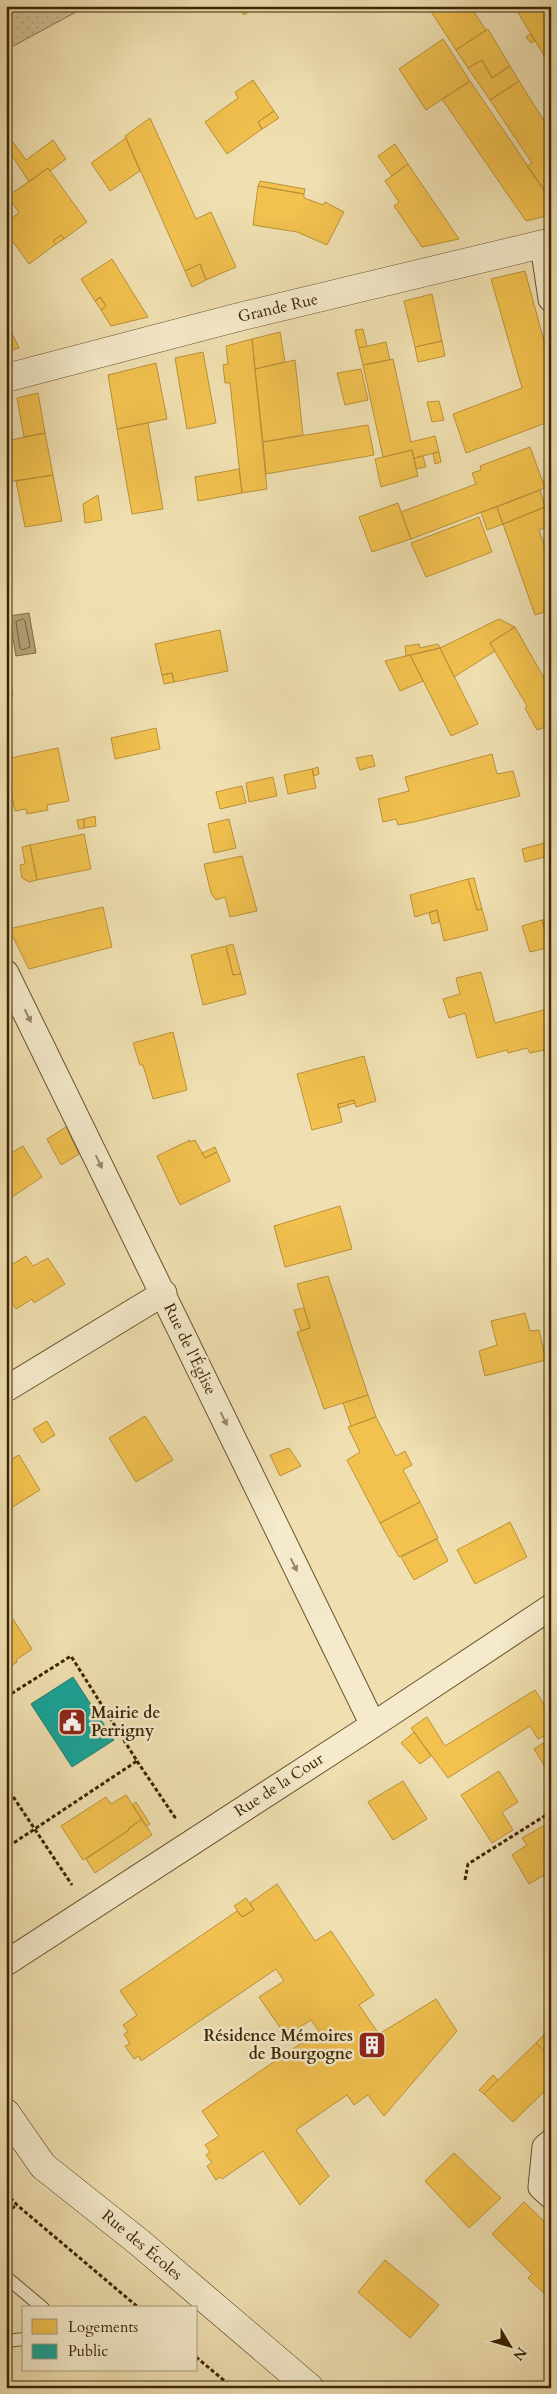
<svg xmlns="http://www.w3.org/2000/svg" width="557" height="2394" viewBox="0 0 557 2394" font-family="Cardo,serif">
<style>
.grass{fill:url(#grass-dots);stroke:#86724c}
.water{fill:#b2a076;stroke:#826f48}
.homes{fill:#f2c14e;stroke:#bb9238}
.public{fill:#17a398;stroke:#227d6c}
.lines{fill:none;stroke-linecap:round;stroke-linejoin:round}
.shore{stroke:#76623d;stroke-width:1}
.service-casing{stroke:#68542f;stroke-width:14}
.minor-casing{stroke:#68542f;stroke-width:27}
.tertiary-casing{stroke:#68542f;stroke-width:29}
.secondary-casing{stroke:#3b2504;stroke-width:29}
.path{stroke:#3b2504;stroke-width:3;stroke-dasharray:4 2.5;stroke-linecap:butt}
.service{stroke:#f5ebcc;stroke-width:12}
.minor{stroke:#f5ebcc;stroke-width:25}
.tertiary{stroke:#f5ebcc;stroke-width:28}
.secondary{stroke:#f5ebcc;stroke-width:28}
.oneway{fill:#988868}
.labels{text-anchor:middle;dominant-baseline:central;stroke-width:5;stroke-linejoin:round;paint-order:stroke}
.street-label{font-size:16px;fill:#3b2504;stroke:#f5ebcc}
.poi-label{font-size:16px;font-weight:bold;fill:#3b2504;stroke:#f5ebcc;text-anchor:start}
</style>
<defs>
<pattern id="grass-dots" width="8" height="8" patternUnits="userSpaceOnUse" patternTransform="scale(1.25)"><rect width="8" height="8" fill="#d1c094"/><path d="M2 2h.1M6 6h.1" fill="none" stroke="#b4a57e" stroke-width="1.8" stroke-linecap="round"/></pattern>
</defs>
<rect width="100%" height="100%" fill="#f0e0b1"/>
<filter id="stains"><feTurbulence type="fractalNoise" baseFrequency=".004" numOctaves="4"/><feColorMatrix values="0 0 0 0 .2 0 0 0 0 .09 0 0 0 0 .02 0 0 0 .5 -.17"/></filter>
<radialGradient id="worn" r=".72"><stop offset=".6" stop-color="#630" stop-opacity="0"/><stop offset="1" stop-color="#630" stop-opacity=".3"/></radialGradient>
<path class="grass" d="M6 6H87L6 50Z"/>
<path class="water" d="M29 613 36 653 16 656 9 616Z"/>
<path class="homes" d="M237 6H250L252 9 244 15Z
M436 6H470L486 30 456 50 430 10Z
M514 6H551V61L548 62Z
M488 29 510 66 492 78 482 60 468 68 456 50Z
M531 34 535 41 531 43 526 37Z
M443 39 470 81 426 110 399 69Z
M482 60 492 78 510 66 519 81 490 100 468 68Z
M253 80 274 111 258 122 262 129 227 154 205 122 238 98 235 92Z
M470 81 551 200V215L526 221 442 99Z
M519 81 551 132V200L527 166 532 163 490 100Z
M274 111 279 118 262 129 258 122Z
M150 118 196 219 211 212 236 267 206 280 200 264 185 271 125 136Z
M126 138 140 171 110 191 91 163Z
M53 140 66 159 50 171 48 168 29 182 6 146 13 142 26 160Z
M395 144 408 164 392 176 378 156Z
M408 164 459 239 422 247 394 206 399 202 385 181Z
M48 168 87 222 64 239 61 235 53 241 56 244 29 264 6 232V222L19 213 8 196Z
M260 181 305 189 304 194 258 186Z
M258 186 304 194V198L323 205 325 202 344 212 327 245 297 232 253 225Z
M61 235 64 239 56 244 53 241Z
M112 259 148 317 111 326 101 310 106 306 100 297 95 301 81 279Z
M200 264 206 280 192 287 185 271Z
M525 271 551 367V421L466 453 453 414 522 388 491 279Z
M432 294 442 341 415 347 404 301Z
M100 297 106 306 101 310 95 301Z
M6 321 19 348 6 352Z
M363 329 367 346 359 348 355 330Z
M280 332 285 362 255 369 252 339Z
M252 339 267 489 242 493 230 383H225L223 365 228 364 226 346Z
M442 341 445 356 418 362 415 347Z
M386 342 390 360 363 365 359 348Z
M203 352 216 423 187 429 175 358Z
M393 359 411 442 435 436 439 452 414 458 412 450 383 457 363 365Z
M295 360 303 435 263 442 255 369Z
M156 363 167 419 117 429 108 375Z
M361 369 368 400 345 405 337 373Z
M38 393 45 433 24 437 17 398Z
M439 401 444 420 432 422 427 402Z
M148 423 163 509 132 514 117 429Z
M368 425 374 455 266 474 263 442Z
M45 433 53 475 6 482V441Z
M530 447 545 488 411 539 401 512 476 484 472 473 481 470 480 466Z
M412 450 418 476 381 487 375 459Z
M439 452 441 462 435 464 433 453Z
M423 456 426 467 416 469 414 458Z
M239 469 242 493 198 501 195 477Z
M53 475 62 521 25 527 16 481Z
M540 490 545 507 503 524 497 507Z
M98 495 102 520 85 523 83 504Z
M398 503 411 539 372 552 359 517Z
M497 507 503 524 487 530 481 512Z
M545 507 550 526 539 530 551 564V610L535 615 503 524Z
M479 517 492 552 426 577 411 543Z
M499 619 515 627 490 643 495 651 454 677 440 648Z
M515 627 551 690V725L537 730 525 708 527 706 490 643Z
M220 630 228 671 174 682 172 673 162 675 155 644Z
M419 644 420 648 438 644 440 648 406 656 405 646Z
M440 648 478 724 451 736 410 655Z
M410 655 423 681 400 691 385 661Z
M6 662 13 695 6 697Z
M172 673 174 682 164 684 162 675Z
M156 728 160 749 115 759 111 738Z
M58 748 69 801 47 805 48 810 27 814 26 809 15 811 6 769V759Z
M492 754 497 774 513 771 520 796 414 822 398 825 396 819 383 822 378 799 409 791 405 777Z
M372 755 375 766 360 770 356 758Z
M318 767 319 774 314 776 312 769Z
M312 769 316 788 288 794 284 775Z
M273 777 277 796 249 802 246 783Z
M242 786 246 803 220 809 216 792Z
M95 816 96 826 84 828V819Z
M84 819V828L79 829 77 820Z
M229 819 236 848 214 853 208 824Z
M84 834 91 869 37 880 30 845Z
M551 842V862L545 843Z
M545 843 549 856 525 862 522 849Z
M30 845 37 880 29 882 22 878 20 865 25 864 22 847Z
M242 856 257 911 230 917 225 897 216 900 211 893 204 864Z
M474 878 482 909 477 910 468 879Z
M468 879 477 910 482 909 488 930 444 941 437 910 415 917 410 895Z
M103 907 112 947 29 969 9 929Z
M437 910 439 922 432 924 429 913Z
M551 918V947H550L542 920Z
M542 920 550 947 530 952 522 926Z
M233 944 241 974 233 975 226 946Z
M226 946 233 975 241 974 246 994 203 1005 191 955Z
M481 972 495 1023 551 1008V1068L549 1069 544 1050 530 1053 527 1048 508 1053 507 1050 477 1058 465 1013 449 1018 443 999 460 994 456 978Z
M173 1032 187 1090 153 1099 143 1065H140L133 1043Z
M364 1056 376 1101 356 1107 354 1100 338 1104 342 1122 312 1130 297 1074Z
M354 1100 355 1103 338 1108V1104Z
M66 1127 79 1154 61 1165 47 1139Z
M190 1140V1142L195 1140 205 1158 217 1152 230 1181 180 1205 157 1156Z
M23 1146 42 1177 6 1201V1156Z
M215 1147 217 1152 205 1158 202 1153Z
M340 1206 352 1249 285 1267 274 1226Z
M26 1256 33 1266 48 1258 65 1284 34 1303 32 1299 16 1309 6 1294V1268Z
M328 1276 368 1395 324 1409 297 1332 310 1328 297 1284Z
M304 1308 310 1328 301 1331 294 1310Z
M525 1313 530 1331 539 1330 546 1360 485 1376 479 1351 497 1345 491 1321Z
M368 1395 376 1417 351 1426 343 1403Z
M145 1416 173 1460 136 1482 109 1438Z
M376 1417 396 1456 405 1451 412 1465 403 1470 420 1502 380 1523 347 1460 360 1452 348 1427Z
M47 1421 55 1435 42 1443 33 1429Z
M289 1448 301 1466 280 1476 270 1455Z
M19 1455 40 1490 6 1511V1462Z
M420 1502 438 1538 399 1557 380 1523Z
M510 1522 527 1557 475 1584 457 1550Z
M437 1539 448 1561 414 1580 401 1557Z
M13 1619 32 1649 16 1660 17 1662 6 1669V1623Z
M535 1690 551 1715V1732L538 1739 530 1726 448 1778 411 1728 427 1717 445 1746Z
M414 1732 431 1756 420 1764 401 1743Z
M551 1738V1776L534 1749Z
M499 1771 518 1802 502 1812 513 1830 492 1843 461 1795Z
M403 1781 427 1819 393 1840 368 1802Z
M126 1795 142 1819 128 1829 129 1830 83 1860 61 1826 106 1797 111 1804Z
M136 1802 150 1824 146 1826 132 1805Z
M142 1819 152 1835 95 1873 86 1859 129 1830 128 1829Z
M543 1826 551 1840V1871L529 1884 512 1855 527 1845 522 1838Z
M277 1884 315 1941 331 1931 374 1995 359 2005 379 2034 436 1999 457 2031 384 2116 368 2095 354 2105 347 2095 296 2130 329 2176 300 2205 263 2151 222 2179 220 2177 216 2180 207 2166 212 2163 206 2155 210 2152 205 2145 219 2136 202 2111 319 2031 311 2020 286 2036 259 1997 284 1981 276 1969 141 2061 139 2056 134 2059 125 2046 130 2044 124 2034 128 2032 123 2025 137 2015 120 1991 237 1911 242 1917 254 1910 250 1903Z
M246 1898 254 1910 242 1917 234 1906Z
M551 2028V2058L536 2043Z
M536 2043 551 2058V2085L513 2122 484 2094Z
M493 2075 498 2080 484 2094 479 2090Z
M454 2153 501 2198 469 2228 425 2181Z
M524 2202 551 2228V2300L528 2278 532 2274 492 2234Z
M385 2260 439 2305 410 2338 358 2292Z"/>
<path class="public" d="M73 1677 114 1740 72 1767 31 1704Z"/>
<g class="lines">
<path class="shore" d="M23 619 25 621 30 647 22 650 20 648 16 622Z"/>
<defs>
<path id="service" d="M6 2277 43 2308
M6 2341 24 2339"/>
<path id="minor" d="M543 245 551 299
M6 973 373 1725
M6 1389 164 1293
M6 1963 373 1725 551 1607
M551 2142 545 2147 541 2187 551 2196"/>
<path id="tertiary" d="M6 378 235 318 551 242"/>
<path id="secondary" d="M6 2113 43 2166 140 2243 310 2388"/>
</defs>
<use href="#service" class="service-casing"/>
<use href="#minor" class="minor-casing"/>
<use href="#tertiary" class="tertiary-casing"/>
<use href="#secondary" class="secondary-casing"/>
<path class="path" d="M6 1697 71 1656 137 1761 6 1848
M137 1761 176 1819
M6 1786 72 1885
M465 1880 468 1864 551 1812
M6 2080 9 2078
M6 2193 17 2205 139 2308
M6 2212 17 2205
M196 2357 233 2388"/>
<use href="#service" class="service"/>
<use href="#minor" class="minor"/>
<use href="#tertiary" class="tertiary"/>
<use href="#secondary" class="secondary"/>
</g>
<defs><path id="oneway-solid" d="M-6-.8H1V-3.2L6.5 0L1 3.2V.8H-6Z" transform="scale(1.25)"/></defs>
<g class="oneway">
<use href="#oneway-solid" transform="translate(28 1016) rotate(64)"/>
<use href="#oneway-solid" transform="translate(99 1162) rotate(64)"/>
<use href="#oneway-solid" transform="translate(224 1419) rotate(64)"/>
<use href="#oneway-solid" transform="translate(294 1565) rotate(64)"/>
</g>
<defs>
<symbol id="civic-square" viewBox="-11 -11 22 22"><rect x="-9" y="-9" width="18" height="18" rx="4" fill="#8f2418" stroke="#f5ebcc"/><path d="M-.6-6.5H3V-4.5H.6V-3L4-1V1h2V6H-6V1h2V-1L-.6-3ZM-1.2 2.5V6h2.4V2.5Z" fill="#fff"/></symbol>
<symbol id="building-square" viewBox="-11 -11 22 22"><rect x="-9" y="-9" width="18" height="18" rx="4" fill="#8f2418" stroke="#f5ebcc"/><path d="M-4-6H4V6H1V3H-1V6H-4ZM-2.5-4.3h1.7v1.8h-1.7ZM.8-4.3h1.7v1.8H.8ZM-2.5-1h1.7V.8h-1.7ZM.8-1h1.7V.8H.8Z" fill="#fff"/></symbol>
</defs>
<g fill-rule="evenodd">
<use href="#civic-square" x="56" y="1706" width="32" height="32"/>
<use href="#building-square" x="356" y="2029" width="32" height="32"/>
</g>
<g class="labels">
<g class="street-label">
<text transform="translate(278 308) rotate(-13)">Grande Rue</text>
<text transform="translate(190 1349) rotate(64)">Rue de l'Église</text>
<text transform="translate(279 1785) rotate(-33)">Rue de la Cour</text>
<text transform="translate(142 2245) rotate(40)">Rue des Écoles</text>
</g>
<g class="poi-label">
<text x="91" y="1713">Mairie de<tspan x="91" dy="18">Perrigny</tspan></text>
<text x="353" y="2036" text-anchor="end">Résidence Mémoires<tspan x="353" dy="18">de Bourgogne</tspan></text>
</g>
</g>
<rect width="557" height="2394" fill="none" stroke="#f0e0b1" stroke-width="25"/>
<rect x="8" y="8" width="542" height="2379" fill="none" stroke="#3b2504" stroke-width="2.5"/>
<rect x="12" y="12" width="532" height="2369" fill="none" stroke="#3b2504"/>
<rect x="22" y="2306" width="175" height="65" fill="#f5ebcc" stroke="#ab9c7c"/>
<rect x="32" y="2319" width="25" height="15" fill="#f2c14e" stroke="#ab9c7c"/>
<text x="68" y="2332" font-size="15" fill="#3b2504">Logements</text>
<rect x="32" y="2344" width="25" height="15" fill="#17a398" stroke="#ab9c7c"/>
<text x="68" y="2356" font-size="15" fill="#3b2504">Public</text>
<g transform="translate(510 2346) rotate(128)" stroke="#f5ebcc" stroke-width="4" paint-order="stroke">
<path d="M0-4L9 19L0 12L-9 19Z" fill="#3b2504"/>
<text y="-8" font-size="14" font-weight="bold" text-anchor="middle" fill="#3b2504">N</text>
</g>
<rect width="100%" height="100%" filter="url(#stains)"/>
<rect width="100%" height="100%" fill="url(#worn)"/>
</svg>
